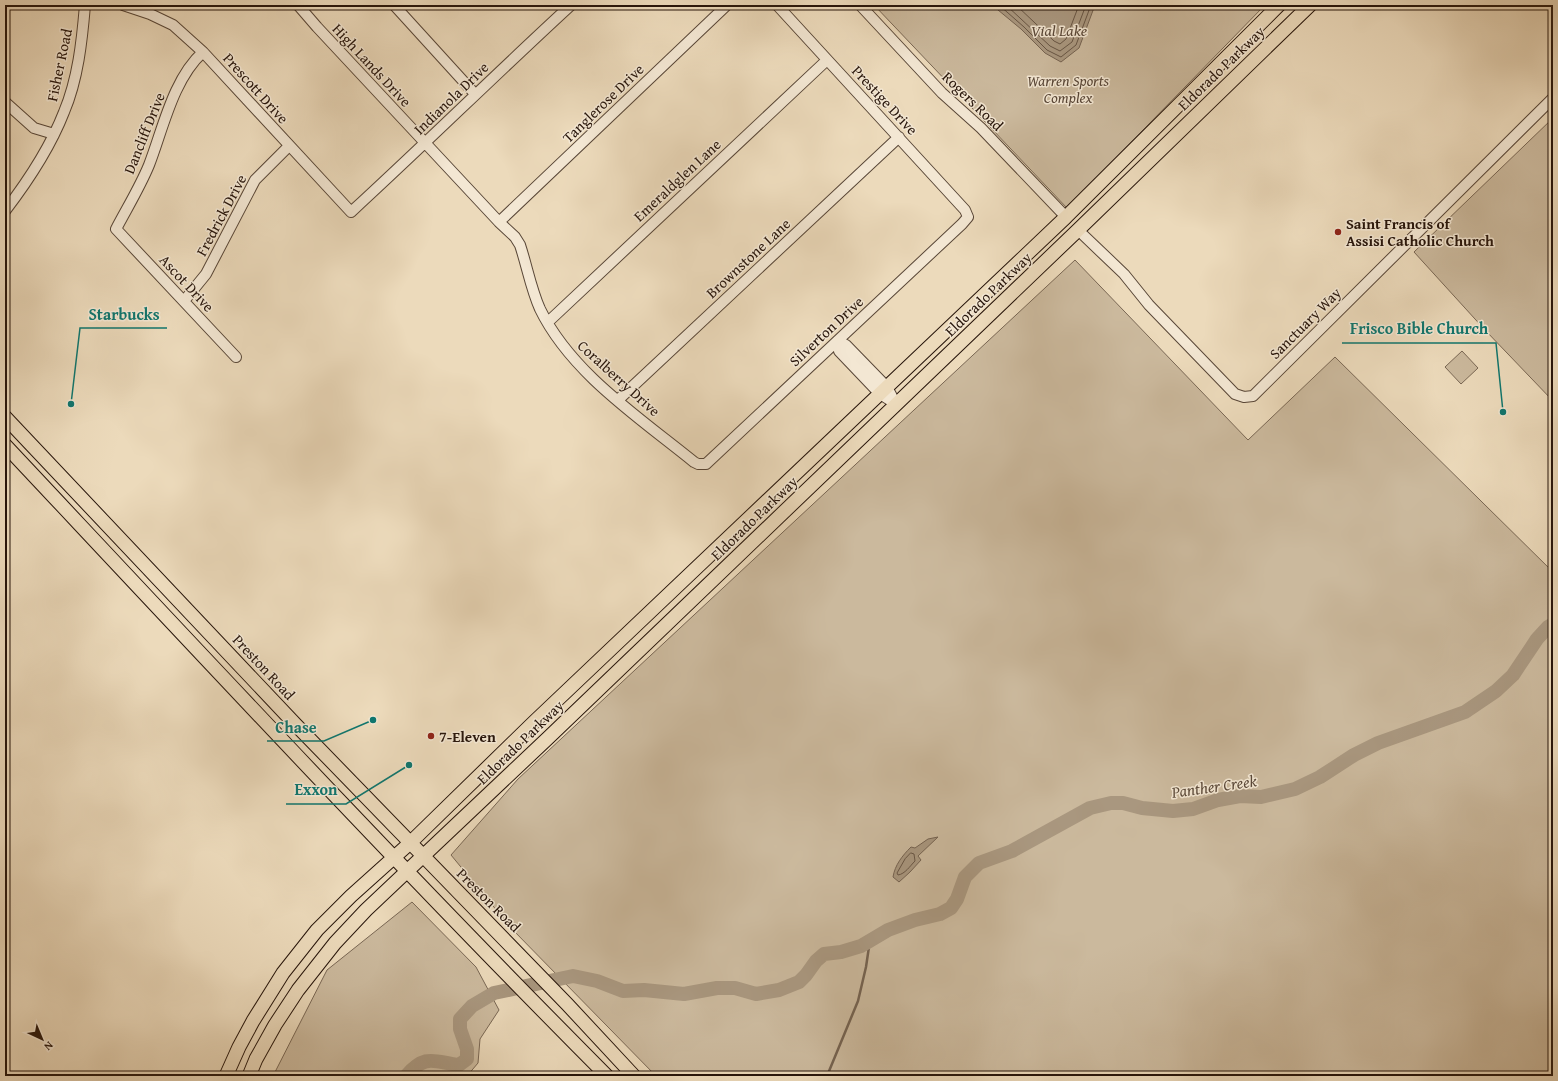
<svg xmlns="http://www.w3.org/2000/svg" width="1558" height="1081" viewBox="0 0 1558 1081" font-family="'Gentium Book Plus',serif">
<style>
.green{fill:#cbb99d;stroke:#796754}
.water{fill:#a9977f;stroke:#756351}
.lines{fill:none;stroke-linecap:round;stroke-linejoin:round}
.shore{stroke:#685645;stroke-width:1}
.stream{stroke:#756351;stroke-width:2.5}
.river{stroke:#a9977f;stroke-width:14}
.minor-casing{stroke:#584637;stroke-width:12}
.major-casing{stroke:#27150b;stroke-width:15}
.minor{stroke:#f3e7d3;stroke-width:10}
.major{stroke:#ecdabb;stroke-width:13}
.poi-dot{fill:#8f2418;stroke:#f3e7d3;stroke-width:1.5}
.labels{text-anchor:middle;dominant-baseline:central;stroke-width:3;stroke-linejoin:round;paint-order:stroke}
.street-label{font-size:15px;fill:#27150b;stroke:#f3e7d3}
.park-label{font-size:15px;font-style:italic;fill:#584637;stroke:#f3e7d3}
.poi-label{font-size:15px;font-weight:bold;fill:#27150b;stroke:#f3e7d3;text-anchor:start}
.water-label{font-size:16px;font-style:italic;fill:#5b4939;stroke:#f3e7d3}
.leader{fill:none;stroke:#0f766e;stroke-width:1.5}
.callout-dot{fill:#0f766e;stroke:#f3e7d3;stroke-width:1.5}
.callout-label{font-size:16px;text-anchor:middle;font-weight:bold;fill:#0f766e;stroke:#f3e7d3;stroke-width:3;stroke-linejoin:round;paint-order:stroke}
</style>
<rect width="100%" height="100%" fill="#ecdabb"/>
<filter id="stains"><feTurbulence type="fractalNoise" baseFrequency=".005" numOctaves="4"/><feColorMatrix values="0 0 0 0 .2 0 0 0 0 .09 0 0 0 0 .02 0 0 0 .5 -.17"/></filter>
<radialGradient id="worn" r=".72"><stop offset=".6" stop-color="#630" stop-opacity="0"/><stop offset="1" stop-color="#630" stop-opacity=".3"/></radialGradient>
<path class="green" d="M874 5H1265L1067 208Z
M1553 118V401L1485 330 1414 252Z
M1075 260 1248 440 1335 357 1553 572V1076H656L512 929 451 855 518 779Z
M1462 351 1478 368 1461 384 1445 367Z
M412 902 476 967 499 1010 480 1039 478 1063 467 1076H273L327 970Z"/>
<path class="water" d="M992 5H1095L1079 48 1061 62 1045 53 1021 29Z
M938 837 918 856 921 860 910 872 899 882 893 877C895 865 902 856 911 847L915 848 928 839Z"/>
<g class="lines">
<path class="shore" d="M999 5 1024 27 1047 50 1061 57 1076 45 1091 5
M1006 5 1050 46 1060 51 1072 42 1086 5
M1016 5 1054 41 1060 44 1066 39 1079 5
M911 853 914 854 915 861C910 866 905 874 898 875L897 873 905 859Z"/>
<path class="stream" d="M827 1076 858 1001 866 967 870 940"/>
<path class="river" d="M406 1076C426 1053 434 1062 459 1065L467 1059V1049L460 1029V1019L472 1006 494 993 573 976 597 981 623 991 644 990 684 994 717 988H735L756 994 779 990 799 982 806 975 816 961 824 954 841 952 861 946 888 930 915 920 940 914 951 908 957 899 965 877 979 863 1012 851 1090 808 1111 803H1123L1142 808 1173 811 1193 809 1218 800 1240 796 1261 797 1295 789 1320 777 1354 755 1378 743 1465 712 1496 691 1513 675 1537 639 1548 627 1553 624"/>
<defs>
<path id="minor" d="M123 5 150 14 173 25 203 52 351 212C425 144 497 73 571 5
M298 5 317 27 499 222 515 237 520 245C527 266 531 289 540 309 571 373 640 418 694 462L698 464H706L962 224 968 217 965 210 777 5
M394 5 475 94
M860 5 942 93 981 128 1066 217
M203 52C173 79 163 129 149 165 140 187 127 208 116 229L236 357
M5 102 34 128 54 134
M5 211C28 181 50 148 64 112 78 79 82 41 85 5
M499 222 727 5
M1078 230 1124 274 1149 305 1235 394 1244 397 1253 396 1553 98
M184 301 206 274 255 180 289 146
M548 322 827 60
M838 341 846 345 881 381 887 387 896 404 880 394 839 351Z
M618 400 899 137"/>
<path id="major" d="M5 417 296 725 567 1004 634 1076
M5 445C204 657 402 870 607 1076
M226 1076 239 1047 253 1021 283 973 317 930 351 896 410 843 533 723 1066 217 1279 5
M249 1076 256 1059 275 1025 298 990 335 943 366 910 548 738 1078 230 1310 5"/>
</defs>
<use href="#minor" class="minor-casing"/>
<use href="#major" class="major-casing"/>
<use href="#minor" class="minor"/>
<use href="#major" class="major"/>
</g>
<g class="poi-dot">
<circle cx="1338" cy="232" r="4"/>
<circle cx="431" cy="736" r="4"/>
</g>
<g class="labels">
<g class="street-label">
<text transform="translate(59 65) rotate(-78)">Fisher Road</text>
<text transform="translate(372 65) rotate(47)">High Lands Drive</text>
<text transform="translate(1221 68) rotate(-44)">Eldorado Parkway</text>
<text transform="translate(256 88) rotate(48)">Prescott Drive</text>
<text transform="translate(451 98) rotate(-44)">Indianola Drive</text>
<text transform="translate(885 100) rotate(47)">Prestige Drive</text>
<text transform="translate(973 101) rotate(44)">Rogers Road</text>
<text transform="translate(603 103) rotate(-44)">Tanglerose Drive</text>
<text transform="translate(144 133) rotate(-68)">Dancliff Drive</text>
<text transform="translate(677 180) rotate(-43)">Emeraldglen Lane</text>
<text transform="translate(221 215) rotate(-62)">Fredrick Drive</text>
<text transform="translate(748 258) rotate(-43)">Brownstone Lane</text>
<text transform="translate(187 283) rotate(47)">Ascot Drive</text>
<text transform="translate(988 294) rotate(-44)">Eldorado Parkway</text>
<text transform="translate(1305 323) rotate(-45)">Sanctuary Way</text>
<text transform="translate(826 331) rotate(-43)">Silverton Drive</text>
<text transform="translate(619 378) rotate(42)">Coralberry Drive</text>
<text transform="translate(754 518) rotate(-44)">Eldorado Parkway</text>
<text transform="translate(264 667) rotate(47)">Preston Road</text>
<text transform="translate(520 742) rotate(-44)">Eldorado Parkway</text>
<text transform="translate(489 900) rotate(45)">Preston Road</text>
</g>
<g class="park-label">
<text x="1068" y="80">Warren Sports<tspan x="1068" dy="17">Complex</tspan></text>
</g>
<g class="poi-label">
<text x="1346" y="223">Saint Francis of<tspan x="1346" dy="17">Assisi Catholic Church</tspan></text>
<text x="439" y="736">7-Eleven</text>
</g>
<g class="water-label">
<text x="1059" y="30">Vial Lake</text>
<text transform="translate(1214 786) rotate(-8)">Panther Creek</text>
</g>
</g>
<path class="leader" d="M71 404L80 328H167M1503 412L1496 343H1342M373 720L324 741H267M409 765L346 804H286"/>
<g class="callout-dot">
<circle cx="71" cy="404" r="4"/>
<circle cx="1503" cy="412" r="4"/>
<circle cx="373" cy="720" r="4"/>
<circle cx="409" cy="765" r="4"/>
</g>
<g class="callout-label">
<text x="124" y="320">Starbucks</text>
<text x="1419" y="334">Frisco Bible Church</text>
<text x="296" y="733">Chase</text>
<text x="316" y="795">Exxon</text>
</g>
<rect width="1558" height="1081" fill="none" stroke="#ecdabb" stroke-width="20"/>
<rect x="6" y="6" width="1546" height="1069" fill="none" stroke="#27150b" stroke-width="2"/>
<rect x="10" y="10" width="1538" height="1061" fill="none" stroke="#27150b"/>
<g transform="translate(42 1039) rotate(136)" stroke="#f3e7d3" stroke-width="3" paint-order="stroke">
<path d="M0-3L7 15L0 10L-7 15Z" fill="#27150b"/>
<text y="-6" font-size="11" font-weight="bold" text-anchor="middle" fill="#27150b">N</text>
</g>
<rect width="100%" height="100%" filter="url(#stains)"/>
<rect width="100%" height="100%" fill="url(#worn)"/>
</svg>
